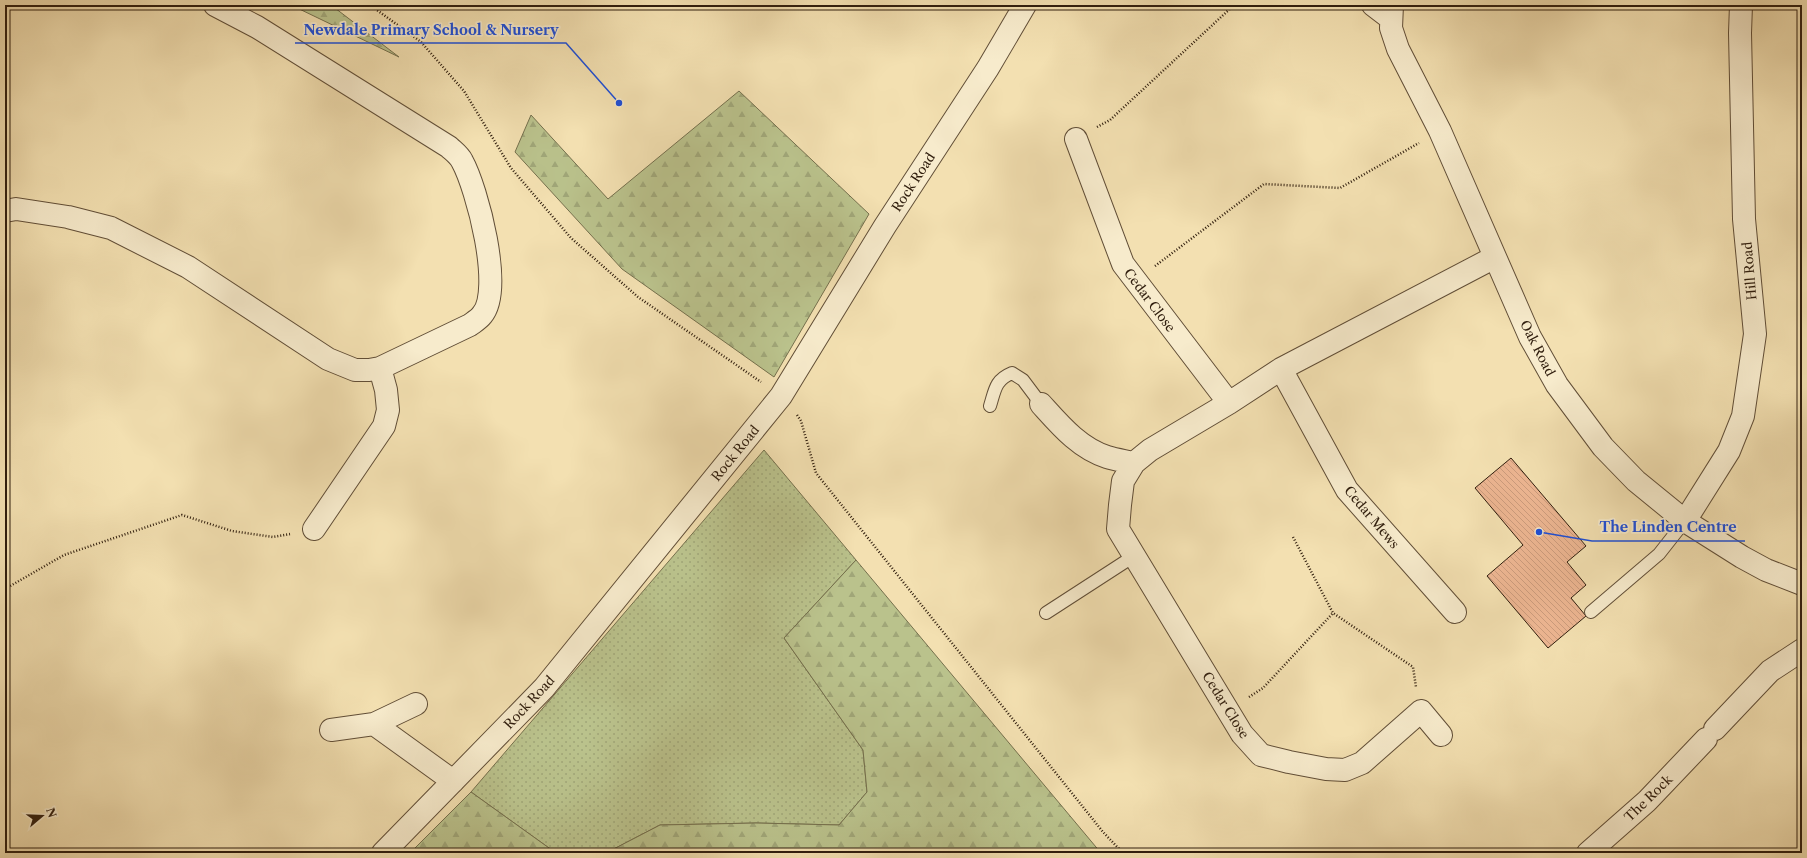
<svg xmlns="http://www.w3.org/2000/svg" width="1807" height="858" viewBox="0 0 1807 858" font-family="'Libre Caslon Text',serif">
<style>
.grass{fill:url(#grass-dots);stroke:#75704d}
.forest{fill:url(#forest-firs);stroke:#75704d}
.building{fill:url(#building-back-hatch);stroke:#301e0e}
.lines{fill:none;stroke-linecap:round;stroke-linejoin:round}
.service-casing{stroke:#614e37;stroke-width:14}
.minor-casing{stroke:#614e37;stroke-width:24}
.tertiary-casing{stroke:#614e37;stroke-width:24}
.path{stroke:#301e0e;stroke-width:2.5;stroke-dasharray:1 2;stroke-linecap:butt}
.service{stroke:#f7ebcc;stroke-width:12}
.minor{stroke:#f7ebcc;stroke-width:22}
.tertiary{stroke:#f7ebcc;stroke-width:22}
.labels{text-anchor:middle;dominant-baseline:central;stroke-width:3.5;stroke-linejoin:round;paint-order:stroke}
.street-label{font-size:13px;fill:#301e0e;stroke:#f7ebcc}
.leader{fill:none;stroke:#1d4ed8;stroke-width:1.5}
.callout-dot{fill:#1d4ed8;stroke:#f7ebcc;stroke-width:1.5}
.callout-label{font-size:14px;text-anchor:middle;font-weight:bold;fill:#1d4ed8;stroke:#f7ebcc;stroke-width:3.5;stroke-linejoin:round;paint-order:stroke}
</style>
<defs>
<pattern id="grass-dots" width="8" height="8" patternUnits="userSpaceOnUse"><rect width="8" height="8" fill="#bac28c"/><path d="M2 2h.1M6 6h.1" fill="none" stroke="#a0a678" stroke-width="1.8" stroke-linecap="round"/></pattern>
<pattern id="forest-firs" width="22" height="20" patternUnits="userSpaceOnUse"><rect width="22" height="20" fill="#bac28c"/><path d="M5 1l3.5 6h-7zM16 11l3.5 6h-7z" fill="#a0a678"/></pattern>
<pattern id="building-back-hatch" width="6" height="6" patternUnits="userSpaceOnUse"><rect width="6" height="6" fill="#ecb591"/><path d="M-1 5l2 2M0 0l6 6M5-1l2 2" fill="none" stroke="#cb9b7c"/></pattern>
</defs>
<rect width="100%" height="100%" fill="#f3e0b1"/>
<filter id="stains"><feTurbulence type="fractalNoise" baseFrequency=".005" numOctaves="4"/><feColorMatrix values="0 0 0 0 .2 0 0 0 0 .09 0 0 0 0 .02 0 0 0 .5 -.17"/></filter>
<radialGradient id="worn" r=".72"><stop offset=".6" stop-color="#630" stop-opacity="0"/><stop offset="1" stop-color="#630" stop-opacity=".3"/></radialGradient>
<path class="grass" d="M764 450 856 560 784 638 863 750 867 792 839 825 756 823 660 825 606 853H556L471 792Z"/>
<path class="forest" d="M291 5H331L399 57Z
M739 91 869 214 774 377 622 269 515 152 531 115 608 199Z
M856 560 1101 853H876L870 849 867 853H606L660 825 756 823 839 825 867 792 863 750 784 638Z
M471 792 556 853H410Z"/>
<path class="building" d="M1511 458 1586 546 1567 562 1586 585 1571 598 1586 616 1548 648 1487 576 1523 545 1475 488Z"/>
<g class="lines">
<defs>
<path id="service" d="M990 406C995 390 995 380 1012 373L1023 380 1041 404
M1591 612 1659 554 1685 521
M1046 613 1134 556"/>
<path id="minor" d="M1373 5 1390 18
M1392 5 1391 28 1398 49 1440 131 1530 337 1557 385 1603 447 1636 481 1685 521 1742 557 1766 570 1802 584
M1076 139 1123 264 1229 403
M5 211 16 209 68 217 111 228 188 267 328 359 355 370H369L380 368 470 325C474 322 479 319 482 315 504 290 477 188 462 161 459 155 453 151 449 147L257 27 215 5
M1281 369 1347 490 1455 612
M1041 404C1060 425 1079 448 1107 457 1116 460 1126 461 1134 463
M1685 521 1729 451 1743 416 1755 334 1744 219 1740 33 1741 5
M314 529 384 426 388 410 386 390 380 368
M374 724 453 781
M1715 729 1770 671 1802 650
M331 730 374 724 416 704
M1441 735 1421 711 1362 763 1345 770 1326 769 1289 762 1261 755 1242 734 1118 529 1120 505 1123 481 1134 463 1150 450 1229 403 1281 369 1495 257
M1588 853 1647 801 1706 739"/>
<path id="tertiary" d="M383 853 544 688 781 396 885 226 988 68 1025 5"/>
</defs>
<use href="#service" class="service-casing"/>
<use href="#minor" class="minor-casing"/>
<use href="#tertiary" class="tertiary-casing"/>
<path class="path" d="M370 5 421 42 464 91 511 168 571 238 638 297 761 382
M1097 127 1110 120 1234 5
M1155 266 1264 184 1340 188 1419 143
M797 415 801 421 816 473 1103 832 1123 853
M1293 537 1333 613 1413 667 1416 687
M5 589 64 555 182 515 232 531 273 537 290 534
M1249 697 1263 688 1333 613"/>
<use href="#service" class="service"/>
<use href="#minor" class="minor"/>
<use href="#tertiary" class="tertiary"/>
</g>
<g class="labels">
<g class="street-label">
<text transform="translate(913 182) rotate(-57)">Rock Road</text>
<text transform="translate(1749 271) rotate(-95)">Hill Road</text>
<text transform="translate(1150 300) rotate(53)">Cedar Close</text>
<text transform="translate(1538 348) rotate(63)">Oak Road</text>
<text transform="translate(735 453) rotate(-51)">Rock Road</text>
<text transform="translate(1372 517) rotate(50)">Cedar Mews</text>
<text transform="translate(529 702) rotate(-47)">Rock Road</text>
<text transform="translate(1226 705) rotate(58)">Cedar Close</text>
<text transform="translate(1648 798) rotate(-44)">The Rock</text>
</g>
</g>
<path class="leader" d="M619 103L566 43H295M1539 532L1592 541H1745"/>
<g class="callout-dot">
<circle cx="619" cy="103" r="4"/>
<circle cx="1539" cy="532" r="4"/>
</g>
<g class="callout-label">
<text x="431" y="35">Newdale Primary School &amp; Nursery</text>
<text x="1668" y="532">The Linden Centre</text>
</g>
<rect width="1807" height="858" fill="none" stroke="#f3e0b1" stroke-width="20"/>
<rect x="6" y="6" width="1795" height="846" fill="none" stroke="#301e0e" stroke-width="2"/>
<rect x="10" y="10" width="1787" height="838" fill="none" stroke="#301e0e"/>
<g transform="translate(42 816) rotate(71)" stroke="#f7ebcc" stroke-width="3" paint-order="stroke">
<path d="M0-3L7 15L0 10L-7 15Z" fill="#301e0e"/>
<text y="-6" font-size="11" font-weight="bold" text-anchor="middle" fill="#301e0e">N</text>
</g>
<rect width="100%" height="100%" filter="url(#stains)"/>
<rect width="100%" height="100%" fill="url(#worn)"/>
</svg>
